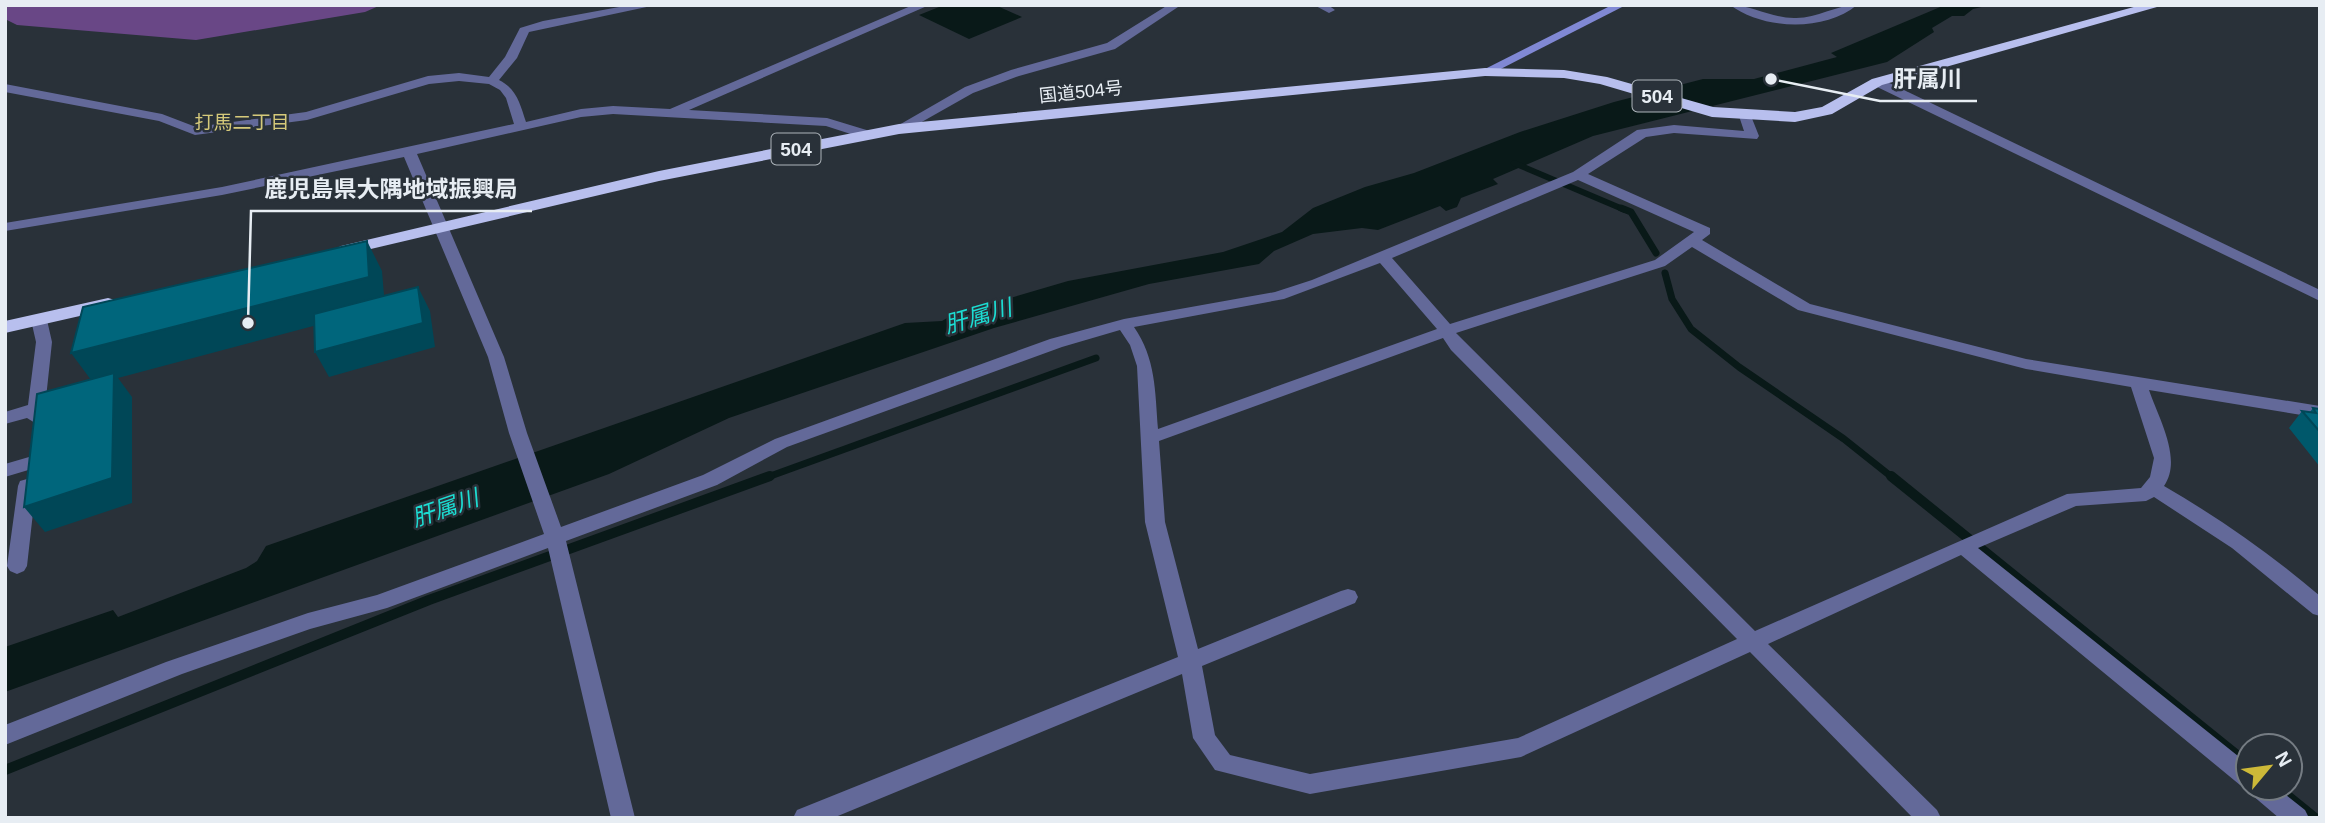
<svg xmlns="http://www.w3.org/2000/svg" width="2325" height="823" viewBox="0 0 2325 823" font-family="Arial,'Noto Sans JP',sans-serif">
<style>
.green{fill:#694786}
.water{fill:#091918}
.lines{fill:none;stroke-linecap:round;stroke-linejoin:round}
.stream-far2{stroke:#091918;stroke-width:6}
.stream-far1{stroke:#091918;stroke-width:7}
.stream{stroke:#091918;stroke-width:10}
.street{fill:#636999;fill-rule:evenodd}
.secondary{fill:#8088d4;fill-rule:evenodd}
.highway{fill:#b8bfee;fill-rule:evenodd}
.wall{fill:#00586b}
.shaded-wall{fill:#004757}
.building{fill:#00667c;stroke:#004757;stroke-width:2}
.labels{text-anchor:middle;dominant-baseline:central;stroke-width:5;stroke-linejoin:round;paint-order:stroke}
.far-street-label{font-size:18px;fill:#e7edf3;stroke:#293139}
.shield{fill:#293139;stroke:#aeb5bb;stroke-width:2}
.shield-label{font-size:19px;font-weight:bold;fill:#e7edf3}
.far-neighbourhood-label{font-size:19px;fill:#d5c97a;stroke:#293139}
.water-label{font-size:23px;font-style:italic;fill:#1cddd3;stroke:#293139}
.leader{fill:none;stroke:#e7edf3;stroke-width:2.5}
.callout-dot{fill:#e7edf3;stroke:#293139;stroke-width:2.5}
.callout-label{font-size:23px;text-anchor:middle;font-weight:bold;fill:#e7edf3;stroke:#293139;stroke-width:5;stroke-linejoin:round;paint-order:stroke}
</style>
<rect width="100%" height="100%" fill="#293139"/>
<path class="green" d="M5 5H381L365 12 196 40 17 25 5 19Z"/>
<path class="water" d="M944 5H995L1022 17 969 39 919 15Z
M1945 5H1990L1973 9 1964 16H1952L1932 28 1934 32 1887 62 1593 136 1493 179 1498 184 1461 198 1457 207 1446 211 1440 206 1378 230 1362 228 1313 234 1274 251 1259 264 1149 284 994 328 729 418 609 474 5 692V647L113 610 118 617 246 568 257 561 266 546 905 323 942 321 952 315 1068 281 1223 252 1282 232 1313 208 1365 187 1414 173 1520 132 1614 102 1703 79H1754L1837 57 1831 53Z"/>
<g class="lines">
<path class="stream-far2" d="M1514 163 1625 210"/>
<path class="stream-far1" d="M1621 208 1631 212 1656 253
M1665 273 1672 299 1691 329 1739 367 1844 439 1893 478
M765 478 1096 358"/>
<path class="stream" d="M1891 476 2248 764
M5 770 429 600 770 476
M2278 788 2315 818"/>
<path class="street" d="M630 5H656L529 32 517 58 499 80C517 89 520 104 526 122L581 109 613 106 670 109 913 5 927 6 689 110 827 118 873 132V138H863L826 126 613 114 581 117 417 154 504 357 527 433 561 527 703 475 775 439 1050 339 1124 319 1275 292 1312 280 1573 172 1637 130 1674 125 1744 131 1739 116 1745 112 1751 116 1759 136 1757 139 1674 133 1646 137 1588 174 1710 228V234L1702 240 1810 304 2026 359 2320 406V418L2149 390C2158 417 2183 459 2164 486 2219 518 2271 554 2320 596V616L2313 614 2232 548 2154 497 2146 501 2076 506 1978 548 2248 764V788H2277L2305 810 2309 818H2279L2252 795 2248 788 2240 785 1961 555 1768 644 1937 810 1941 818H1913L1750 652 1521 757 1310 794 1215 770 1193 738 1182 674 833 818H793L797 810 1178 657 1145 522 1137 366 1130 345 1120 330 1062 347 787 447 717 485 566 541 635 818H611L548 548 387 608 310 629 182 674 5 745V725L166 662 308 613 377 595 544 534 509 433 488 357 404 157 222 195 5 231V223L222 187 514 124 506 98 500 90 489 84 459 81 429 84 307 120 195 135 159 121 5 92V84L162 114 196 127 306 112 428 76 459 73 489 77 505 57 520 28 543 21ZM1578 180 1694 232 1655 260 1450 324 1392 258ZM1692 247 1798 310 2026 369 2131 387 2154 458 2150 477 2141 488 2067 494 1755 631 1456 333 1665 266ZM1380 263 1437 329 1158 429C1155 391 1156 359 1134 327L1284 299ZM1443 338 1451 350 1737 639 1518 738 1310 774 1230 755 1215 735 1202 666 1355 603 1358 597 1355 591 1348 589 1341 591 1198 649 1165 522 1159 441Z
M1168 5H1181L1115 49 1019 76 973 93 904 132H894L892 129 965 87 1011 70 1107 43Z
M1314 5H1328L1335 10 1329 13Z
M1730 5C1752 5 1771 18 1794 18 1816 19 1835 5 1857 5 1824 32 1764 30 1730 5Z
M1873 79H1881L2320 290V301L1873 85Z
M39 315 47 320 52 342 44 417 35 423 27 418 5 424V412L28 405 36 342 31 320Z
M29 457 35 458 38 463 35 468 5 477V464Z
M27 479 34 481 36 486 27 566 24 571 17 574 10 571 7 566 18 486 20 481Z"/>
<path class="secondary" d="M1612 5H1626L1489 75 1479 72Z"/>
<path class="highway" d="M2141 5H2164L1882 85 1832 114 1795 122 1712 117 1600 84 1564 78 1485 76 899 134 659 181 341 256 332 251 341 246 659 171 899 124 1485 68 1564 70 1607 77 1713 107 1795 112 1822 107 1872 79Z
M108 298 115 300 118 304 115 308 5 333V321Z"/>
</g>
<path class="wall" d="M2313 408 2320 409V467L2289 428 2302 411 2310 412Z"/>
<path class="shaded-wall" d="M367 241 382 271 385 307 118 378 132 397V503L45 532 24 507 94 384 71 353Z
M418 287 430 311 435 347 329 377 315 352Z"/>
<path class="building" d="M367 241 369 277 71 353 83 307Z
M418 287 423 323 315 352 314 314Z
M114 373 112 478 24 507 37 394Z
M2313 408 2320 409V432L2302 411 2316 413Z"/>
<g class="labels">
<g class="far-street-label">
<text transform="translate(1081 92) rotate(-6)">国道504号</text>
</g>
<g class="shield">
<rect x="1632.5" y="80.5" width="49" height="31" rx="5"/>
<rect x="771.5" y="133.5" width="49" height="31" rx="5"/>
</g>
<g class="shield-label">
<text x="1657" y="96">504</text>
<text x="796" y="149">504</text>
</g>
<g class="far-neighbourhood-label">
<text x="242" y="122">打馬二丁目</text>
</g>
<g class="water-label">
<text transform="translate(978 316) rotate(-16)">肝属川</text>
<text transform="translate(445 508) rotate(-19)">肝属川</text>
</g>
</g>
<path class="leader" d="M1771 79L1880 101H1977M248 323L251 211H532"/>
<g class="callout-dot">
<circle cx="1771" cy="79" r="7"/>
<circle cx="248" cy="323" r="7"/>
</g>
<g class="callout-label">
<text x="1928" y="87">肝属川</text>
<text x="391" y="197">鹿児島県大隅地域振興局</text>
</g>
<rect width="2325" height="823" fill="none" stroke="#e7edf3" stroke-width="14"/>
<g transform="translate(2269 767) rotate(61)"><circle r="33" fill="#293139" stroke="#757c83" stroke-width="2"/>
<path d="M0-5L12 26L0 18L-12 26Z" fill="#cdb938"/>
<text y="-10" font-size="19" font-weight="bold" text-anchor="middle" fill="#e7edf3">N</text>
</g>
</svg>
